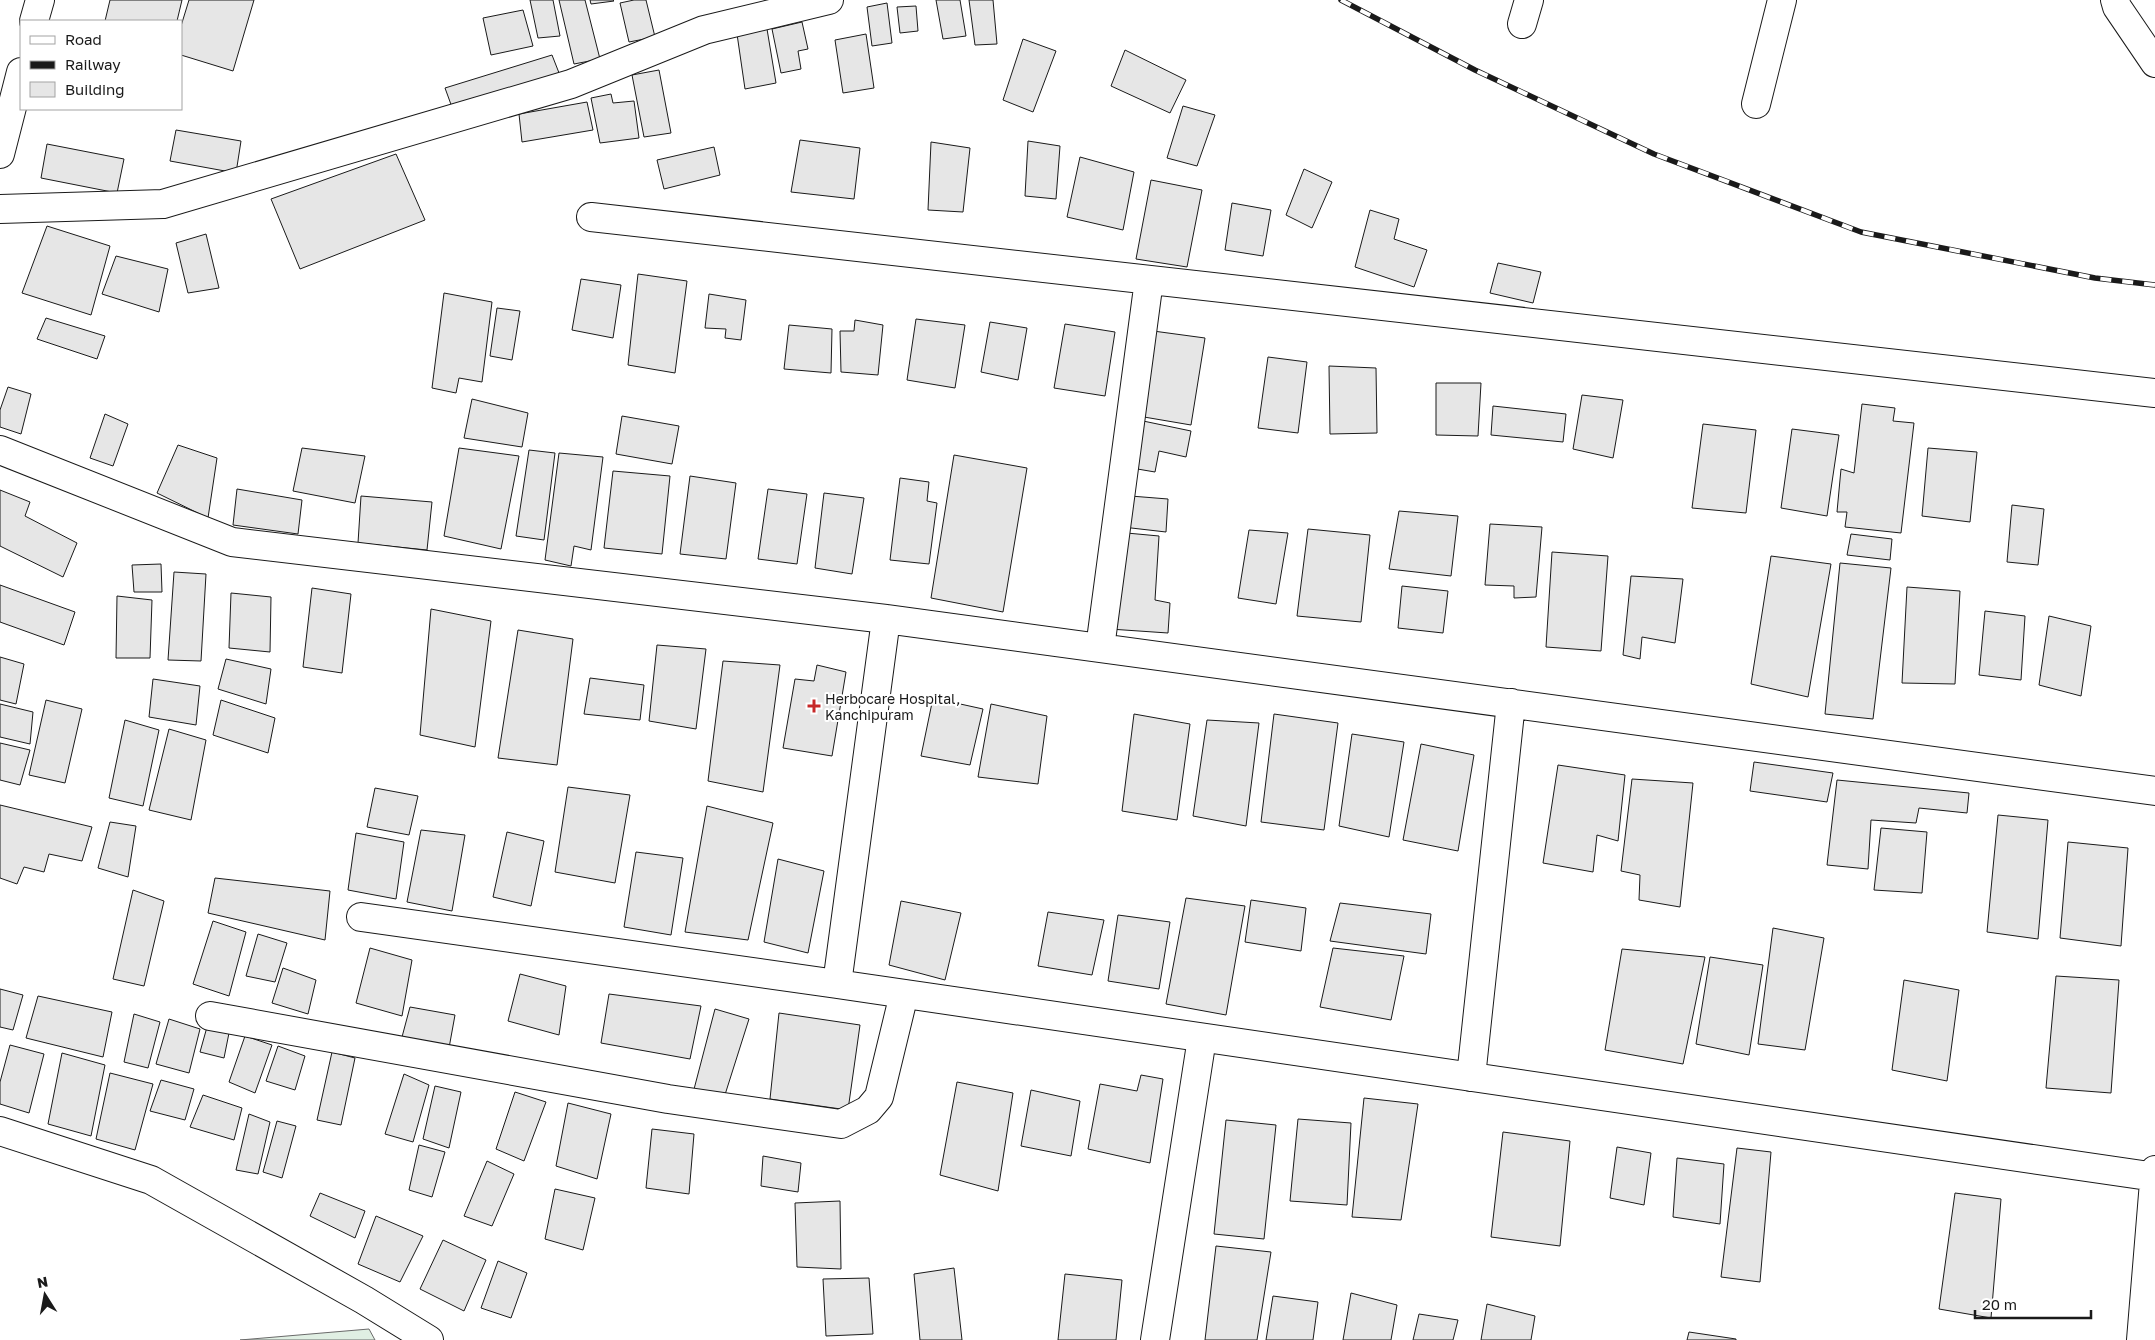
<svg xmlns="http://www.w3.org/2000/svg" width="2155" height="1340" viewBox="0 0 2155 1340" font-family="'Golos Text',sans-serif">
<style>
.green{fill:#e0efe3;stroke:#6a6a6a}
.building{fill:#e6e6e6;stroke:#1a1a1a}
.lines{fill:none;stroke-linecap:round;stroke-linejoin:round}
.minor-casing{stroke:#1a1a1a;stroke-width:30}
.major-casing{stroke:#1a1a1a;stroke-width:30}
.minor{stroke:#fff;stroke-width:28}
.major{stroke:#fff;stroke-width:28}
.rail-casing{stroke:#1a1a1a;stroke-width:5.5}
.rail{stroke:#fff;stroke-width:4;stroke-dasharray:11;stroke-linecap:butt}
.poi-dot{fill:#c62828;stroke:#fff;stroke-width:2}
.labels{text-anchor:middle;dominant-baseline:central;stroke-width:4;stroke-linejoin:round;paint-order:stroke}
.poi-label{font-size:14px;fill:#1a1a1a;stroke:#fff;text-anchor:start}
</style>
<rect width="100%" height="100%" fill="#fff"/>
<path class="green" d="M369 1329 375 1340H240Z"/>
<path class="building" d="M110 0H182L177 21H105Z
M189 0H254L233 71 181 55V26Z
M530 0H553L560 36 538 38Z
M559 0H585L600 59 574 64Z
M590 0H613L614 1 591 4Z
M634 0H646L655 37 629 42 620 3Z
M936 0H960L966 36 943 39Z
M969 0H993L997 44 975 45Z
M887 3 892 43 872 46 867 7Z
M916 6 918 31 900 33 897 7Z
M523 10 533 46 491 55 483 18Z
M802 22 808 49 798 51 801 69 781 73 772 29Z
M767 29 776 83 745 89 737 34Z
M866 34 874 88 843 93 835 40Z
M1023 39 1056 51 1033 112 1003 100Z
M1125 50 1186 80 1170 113 1111 86Z
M552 55 561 78 453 110 445 88Z
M659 70 671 133 644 137 632 75Z
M611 94 613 103 634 101 639 138 600 143 591 98Z
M587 102 593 130 522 142 519 114Z
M1183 106 1215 115 1197 166 1167 158Z
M176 130 241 141 236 173 170 161Z
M800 140 860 148 854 199 791 192Z
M1028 141 1060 146 1056 199 1025 196Z
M931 142 970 148 963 212 928 210Z
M47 144 124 159 117 193 41 178Z
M714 147 720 175 664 189 657 160Z
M396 154 425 220 300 269 271 199Z
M1080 157 1134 172 1123 230 1067 217Z
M1304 169 1332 182 1312 228 1286 215Z
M1151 180 1202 190 1187 267 1136 259Z
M1232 203 1271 210 1263 256 1225 250Z
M1370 210 1399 219 1394 239 1427 250 1414 287 1355 267Z
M47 226 110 246 91 315 22 293Z
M206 234 219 288 188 293 176 243Z
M116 256 168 269 159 312 102 294Z
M1498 263 1541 272 1533 303 1490 293Z
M638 274 687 281 675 373 628 365Z
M581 279 621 285 613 338 572 330Z
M444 293 492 302 482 382 459 378 456 393 432 388Z
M709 294 746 300 741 340 725 338 726 329 705 328Z
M497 308 520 311 512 360 490 356Z
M46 318 105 336 97 359 37 339Z
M916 319 965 325 955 388 907 380Z
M855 320 883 325 878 375 841 372 840 331H854Z
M990 322 1027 328 1018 380 981 372Z
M1065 324 1115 332 1105 396 1054 388Z
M789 325 832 329 831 373 784 369Z
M1131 328 1205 338 1191 425 1144 417Z
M1268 357 1307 362 1298 433 1258 428Z
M1329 366 1376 368 1377 433 1330 434Z
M1436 383H1481L1478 436 1436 435Z
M8 387 31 394 21 434 0 427V410Z
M1582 395 1623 400 1613 458 1573 449Z
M472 399 528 413 522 447 464 438Z
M1862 404 1895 408 1893 421 1914 423 1901 533 1845 527 1847 512H1837L1841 469 1854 473Z
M1493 406 1566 414 1563 442 1491 435Z
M105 414 128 424 113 466 90 458Z
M622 416 679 426 672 464 616 454Z
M1124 417 1191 431 1186 457 1159 451 1155 472 1114 465Z
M1703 424 1756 430 1746 513 1692 508Z
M1792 429 1839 435 1827 516 1781 508Z
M178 445 217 458 208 518 157 493Z
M302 448 365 456 355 503 293 491Z
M459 448 519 456 501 549 444 536Z
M1928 448 1977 452 1970 522 1922 516Z
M529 450 555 453 544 540 516 536Z
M559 453 603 457 591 550 574 546 571 566 545 560Z
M954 455 1027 468 1003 612 931 598Z
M613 471 670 476 662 554 604 548Z
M690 476 736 483 726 559 680 554Z
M900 478 929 482 927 501 937 503 929 564 890 560Z
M237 489 302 500 298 534 233 525Z
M768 489 807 494 797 564 758 559Z
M0 490 30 502 25 516 77 543 63 577 0 546Z
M824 493 864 498 852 574 815 568Z
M1118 495 1168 499 1166 532 1114 526Z
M361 496 432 502 427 550 358 543Z
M2012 505 2044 509 2038 565 2007 562Z
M1399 511 1458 516 1451 576 1389 569Z
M1490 524 1542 527 1536 597 1514 598V586L1485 585Z
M1308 529 1370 535 1361 622 1297 616Z
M1249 530 1288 533 1276 604 1238 598Z
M1105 531 1159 536 1155 600 1170 603 1168 633 1095 628Z
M1851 534 1892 539 1890 560 1847 555Z
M1552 552 1608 556 1601 651 1546 647Z
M1771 556 1831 564 1808 697 1751 684Z
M1840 563 1891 568 1873 719 1825 714Z
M161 564 162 592H134L132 565Z
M174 572 206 574 201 661 168 660Z
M1631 576 1683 579 1675 643 1642 637 1640 659 1623 655Z
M0 585 75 612 64 645 0 622Z
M1402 586 1448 591 1443 633 1398 628Z
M1907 587 1960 591 1955 684 1902 683Z
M312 588 351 594 342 673 303 667Z
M231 593 271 597 270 652 229 648Z
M117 596 152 600 150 658H116Z
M431 609 491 621 475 747 420 735Z
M1985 611 2025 616 2021 680 1979 675Z
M2049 616 2091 626 2081 696 2039 685Z
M518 630 573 639 557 765 498 758Z
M657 645 706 649 696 729 649 721Z
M0 657 24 664 16 704 0 700Z
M226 659 271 669 266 704 218 689Z
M723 661 780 665 763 792 708 781Z
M817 665 846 672 832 756 783 748 795 679 814 681Z
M590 678 644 685 640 720 584 714Z
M153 679 200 686 196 725 149 717Z
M933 698 983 709 970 765 921 756Z
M46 700 82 709 65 783 29 775Z
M221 700 275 718 268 753 213 735Z
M0 704 33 712 30 744 0 737Z
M991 704 1047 716 1038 784 978 777Z
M1134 714 1190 724 1177 820 1122 811Z
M1274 714 1338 723 1324 830 1261 822Z
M125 720 159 730 143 806 109 798Z
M1207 720 1259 723 1246 826 1193 816Z
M169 729 206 740 191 820 149 810Z
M1352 734 1404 742 1389 837 1339 826Z
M0 743 30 750 20 785 0 780Z
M1421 744 1474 755 1458 851 1403 840Z
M1754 762 1833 773 1827 802 1750 791Z
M1558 765 1625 775 1618 841 1597 835 1593 872 1543 863Z
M1632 779 1693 783 1680 907 1639 900 1640 875 1621 871Z
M1837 780 1969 793 1967 813 1919 808 1916 823 1871 820 1868 869 1827 865Z
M568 787 630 795 615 883 555 872Z
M375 788 418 796 409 835 367 827Z
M0 805 92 827 82 861 49 854 44 872 24 867 17 884 0 878Z
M707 806 773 823 748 940 685 932Z
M1998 815 2048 820 2038 939 1987 932Z
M110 822 136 826 128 877 98 868Z
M1881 828 1927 832 1922 893 1874 890Z
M421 830 465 835 452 911 407 902Z
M507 832 544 841 531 906 493 897Z
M356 833 404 842 396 899 348 890Z
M2068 842 2128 848 2121 946 2060 938Z
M636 852 683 858 671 935 624 927Z
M778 859 824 871 808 953 764 942Z
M215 878 330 891 325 940 208 913Z
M133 890 164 901 144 986 113 979Z
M1186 898 1245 906 1226 1015 1166 1004Z
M1251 900 1306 908 1301 951 1245 942Z
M901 901 961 913 945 980 889 965Z
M1340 903 1431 914 1426 954 1330 941Z
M1048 912 1104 920 1092 975 1038 966Z
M1118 915 1170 922 1159 989 1108 981Z
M213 921 246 932 229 996 193 984Z
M1773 928 1824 938 1805 1050 1758 1044Z
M258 934 287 943 275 982 246 976Z
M370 948 412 960 402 1016 356 1003Z
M1333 948 1404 956 1391 1020 1320 1007Z
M1622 949 1705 957 1683 1064 1605 1050Z
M1710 957 1763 965 1749 1055 1696 1044Z
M283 968 316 980 308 1014 272 1003Z
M520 974 566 986 559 1035 508 1021Z
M2056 976 2119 980 2111 1093 2046 1088Z
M1904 980 1959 990 1947 1081 1892 1070Z
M0 989 23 995 13 1030 0 1027Z
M609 994 701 1006 690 1059 601 1043Z
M38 996 112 1012 103 1057 26 1038Z
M410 1007 455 1015 449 1048 402 1037Z
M715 1009 749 1019 723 1101 693 1093Z
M779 1013 860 1025 848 1110 770 1099Z
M134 1014 160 1022 148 1068 124 1062Z
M169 1019 200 1029 189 1073 156 1064Z
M207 1027 229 1033 224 1058 200 1052Z
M245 1036 272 1045 255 1093 229 1082Z
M10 1045 44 1054 29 1113 0 1104V1082Z
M278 1046 305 1056 295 1090 266 1081Z
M332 1052 355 1058 341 1125 317 1120Z
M62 1053 105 1065 91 1136 48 1124Z
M110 1073 153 1084 135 1150 96 1139Z
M404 1074 429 1085 413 1142 385 1134Z
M1141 1075 1163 1079 1150 1163 1088 1149 1100 1084 1137 1091Z
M161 1080 194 1089 185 1120 150 1111Z
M957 1082 1013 1093 998 1191 940 1175Z
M435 1086 461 1092 449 1148 423 1139Z
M1031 1090 1080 1101 1071 1156 1021 1146Z
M515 1092 546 1102 524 1161 496 1149Z
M203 1095 242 1108 234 1140 190 1127Z
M1364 1098 1418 1104 1401 1220 1352 1217Z
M568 1103 611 1114 597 1179 556 1166Z
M249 1114 270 1122 258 1174 236 1170Z
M1298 1119 1351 1123 1347 1205 1290 1201Z
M1226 1120 1276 1125 1264 1239 1214 1234Z
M277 1121 296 1126 282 1178 263 1172Z
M652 1129 694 1134 689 1194 646 1188Z
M1503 1132 1570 1141 1560 1246 1491 1237Z
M419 1145 445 1152 432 1197 409 1190Z
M1617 1147 1651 1153 1644 1205 1610 1198Z
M1737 1148 1771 1152 1760 1282 1721 1277Z
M763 1156 801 1163 798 1192 761 1186Z
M1677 1158 1724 1164 1720 1224 1673 1217Z
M487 1161 514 1174 492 1226 464 1216Z
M555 1189 595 1198 583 1250 545 1239Z
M320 1193 365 1211 355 1238 310 1216Z
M1955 1193 2001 1199 1991 1318 1939 1309Z
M840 1201 841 1269 797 1267 795 1203Z
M376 1216 423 1236 400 1282 358 1264Z
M443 1240 486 1260 464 1311 420 1289Z
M1216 1246 1271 1252 1257 1340H1205Z
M498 1261 527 1273 511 1318 481 1308Z
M954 1268 962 1340H920L914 1274Z
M1065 1274 1122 1280 1116 1340H1058Z
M869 1278 873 1334 826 1336 823 1279Z
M1351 1293 1397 1305 1391 1340H1343Z
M1273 1296 1318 1302 1313 1340H1266Z
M1487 1304 1535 1316 1531 1340H1481Z
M1419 1314 1458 1320 1453 1340H1413Z
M1689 1332 1736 1339V1340H1687Z"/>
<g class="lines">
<defs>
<path id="minor" d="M2115 0 2117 7 2155 63
M1522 24 1529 0
M1756 104 1782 0
M0 209 163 204 571 84 704 30 829 0
M591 217 2155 393
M0 450 232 542 886 619 2155 791
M886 619 837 984 2155 1177
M1100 648 1149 280
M361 917 837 984
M210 1016 668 1099 841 1124 868 1110 879 1097 904 994
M1471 1077 1511 703
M0 1131 151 1180 364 1300 429 1340
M1155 1340 1202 1038
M2141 1340 2155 1170"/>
<path id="major" d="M34 21 40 0
M0 154 21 72"/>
</defs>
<use href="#minor" class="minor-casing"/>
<use href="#major" class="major-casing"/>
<use href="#minor" class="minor"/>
<use href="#major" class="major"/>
<defs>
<path id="rail" d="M1341 0 1475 70 1654 154 1861 232 2095 278 2155 285"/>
</defs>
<use href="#rail" class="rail-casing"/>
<use href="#rail" class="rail"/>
</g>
<path class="poi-dot" d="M811.5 698.5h5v5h5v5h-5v5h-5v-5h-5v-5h5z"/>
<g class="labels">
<g class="poi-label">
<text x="825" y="698">Herbocare Hospital,<tspan x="825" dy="16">Kanchipuram</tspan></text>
</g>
</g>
<rect x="20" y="20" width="162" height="90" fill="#ffffff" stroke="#a3a3a3"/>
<rect x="30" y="36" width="25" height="8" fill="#ffffff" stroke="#a3a3a3"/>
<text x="65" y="45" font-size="15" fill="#1a1a1a">Road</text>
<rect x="30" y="61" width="25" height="8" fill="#1a1a1a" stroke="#a3a3a3"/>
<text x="65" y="70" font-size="15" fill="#1a1a1a">Railway</text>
<rect x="30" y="82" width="25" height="15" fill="#e6e6e6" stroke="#a3a3a3"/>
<text x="65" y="95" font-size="15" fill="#1a1a1a">Building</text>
<g transform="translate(45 1295) rotate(349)" stroke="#ffffff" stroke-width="4" paint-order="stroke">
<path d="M0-4L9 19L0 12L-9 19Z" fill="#1a1a1a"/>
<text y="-8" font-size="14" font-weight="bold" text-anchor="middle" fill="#1a1a1a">N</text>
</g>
<path d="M1975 1310v8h116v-8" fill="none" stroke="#1a1a1a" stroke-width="2.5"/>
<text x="1982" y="1310" font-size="15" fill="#1a1a1a" stroke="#ffffff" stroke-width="4" paint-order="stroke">20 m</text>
</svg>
